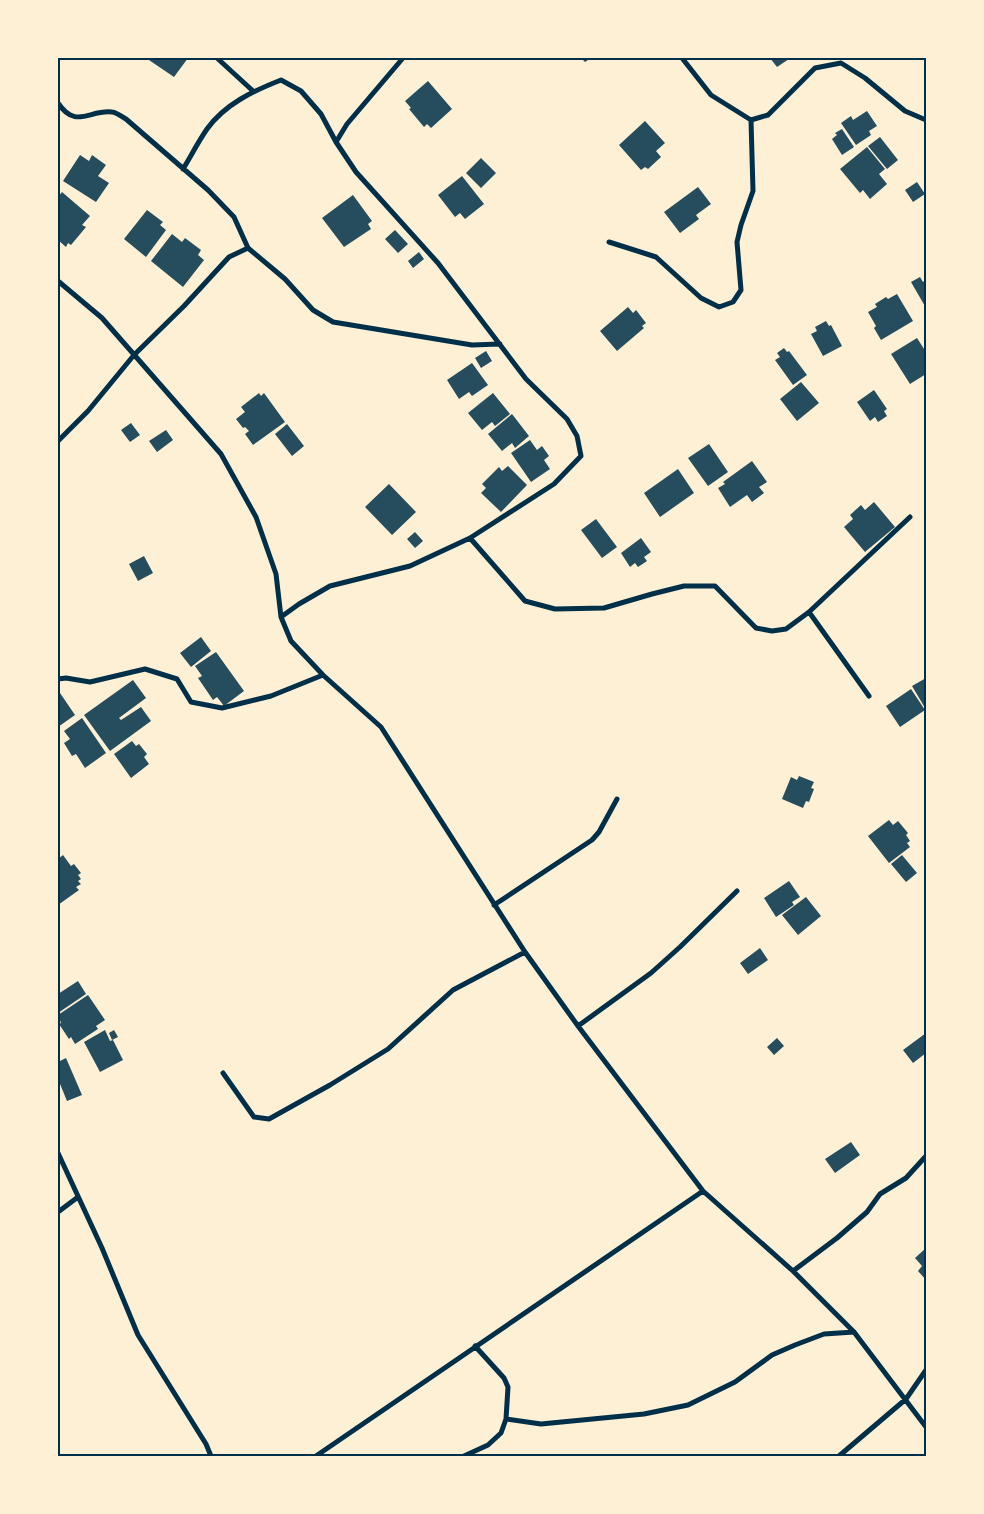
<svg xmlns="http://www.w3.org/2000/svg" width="984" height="1514" viewBox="0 0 984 1514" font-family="Poppins,sans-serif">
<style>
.building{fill:#264d5e}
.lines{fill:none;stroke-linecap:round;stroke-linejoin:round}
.minor{stroke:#003049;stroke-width:5}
.neatline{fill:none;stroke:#003049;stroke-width:2}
</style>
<rect width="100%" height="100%" fill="#fdf0d5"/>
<path class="building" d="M146 58H188L174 77Z
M581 58H591L585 62Z
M770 58H788L789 59 777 67Z
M428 81 452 109 431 128 427 124 424 127 409 109 411 108 405 101Z
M867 111 877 126 869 131 871 135 856 145 841 123 851 116 853 120Z
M645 121 665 143 656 151 661 157 648 169 645 167 641 170 619 145Z
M842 129 854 147 842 155 832 139 837 135 835 133Z
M880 137 898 160 887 169 868 146Z
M867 147 885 169 879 174 887 184 870 199 863 190 860 193 840 169Z
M80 155 89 161 92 155 106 165 98 176 109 183 96 202 63 181Z
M481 158 496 173 481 188 466 173Z
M462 176 484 204 465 219 460 213 455 217 438 195Z
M917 182 925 194 913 202 905 190Z
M698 187 711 204 696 215 699 219 680 233 664 212Z
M62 192 90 216 82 225 86 227 71 245 68 243 66 247 58 240V197Z
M353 195 372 221 368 224 371 229 344 247 322 218Z
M147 210 163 222 160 225 166 230 146 257 124 239Z
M395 230 408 244 398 253 385 239Z
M172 234 182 242 185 238 201 250 198 255 204 260 183 287 151 261Z
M419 252 424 259 413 268 408 261Z
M920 277 923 282 926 279V308L911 282Z
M897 294 913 321 881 340 874 328 876 326 868 312 877 307 875 304 886 297 888 299Z
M628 307 633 313 636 310 646 323 642 326 644 328 617 351 600 331Z
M826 321 829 326 831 325 842 346 823 356 811 334 817 331 815 327Z
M917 338 926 352V370L924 372 926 374 910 384 891 354Z
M784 348 787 352 789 351 807 375 793 385 775 360 780 357 777 353Z
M486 351 492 361 481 368 475 358Z
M472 363 488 385 472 396 469 392 459 399 447 380Z
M801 382 819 403 797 421 780 399Z
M874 390 887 409 884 411 887 416 878 422 875 417 870 421 857 402Z
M259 393 261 396 264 393 285 422 253 445 245 434 249 431 245 427 243 428 236 419 245 412 241 407Z
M493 393 510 414 495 426 492 422 482 430 468 413Z
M512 414 529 436 515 448 512 443 502 451 488 434Z
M131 423 140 435 130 442 121 430Z
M287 424 304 446 292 456 275 434Z
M166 430 173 440 157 452 149 441Z
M530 440 537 450 542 446 549 456 544 460 550 469 531 482 511 453Z
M709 444 728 472 708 486 688 458Z
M752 461 767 482 759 487 764 493 752 502 747 495 730 507 718 488 725 484 723 482Z
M508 466 527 485 501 512 481 493 486 488 482 484 499 467 502 471Z
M678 469 694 493 660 517 644 493Z
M389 484 416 512 392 535 365 507Z
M874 502 895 527 865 552 844 527 853 519 850 515 861 505 865 510Z
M596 519 617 547 602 558 581 530Z
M415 532 423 541 415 548 407 539Z
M641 538 651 552 644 557 647 561 638 567 635 563 630 567 621 553Z
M144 556 153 573 138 581 129 564Z
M201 637 211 651 191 667 180 653Z
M216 652 244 691 224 706 217 697 213 700 198 678 202 676 195 666Z
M926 678V707L925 708 912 686Z
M133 680 146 698 119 718 121 720 141 707 151 721 110 751 84 715Z
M911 689 925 710 900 727 886 706Z
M58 690 75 715 58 727Z
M82 718 106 753 85 768 76 754 72 756 64 743 70 739 64 731Z
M132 741 136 746 139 744 147 754 144 757 149 764 131 778 114 754Z
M799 776 814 782 811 788 814 789 809 802 806 801 803 808 782 799 791 777 797 780Z
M889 820 893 825 898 821 908 833 906 835 910 841 907 843 910 847 889 863 868 836Z
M63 855 71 866 74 864 81 873 78 875 81 879 78 881 81 884 76 887 79 890 58 905V859Z
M902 855 917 873 906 882 891 864Z
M789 881 800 897 792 902 794 905 776 917 764 898Z
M806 897 821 916 798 935 782 915Z
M760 948 768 960 748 974 740 963Z
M78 981 86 994 58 1013V994Z
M88 995 105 1020 96 1026 98 1029 75 1044 71 1037 69 1039 59 1024 61 1023 58 1015Z
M105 1030 110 1041 113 1040 123 1060 100 1072 84 1042Z
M114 1030 118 1037 112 1040 109 1033Z
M926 1033V1053L913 1063 903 1050Z
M777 1038 784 1046 774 1055 767 1047Z
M66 1058 82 1095 67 1101 58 1079V1062Z
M851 1142 860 1155 835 1173 825 1159Z
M926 1248V1280L918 1271 922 1266 915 1258Z"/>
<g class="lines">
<path class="minor" d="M217 58 253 91
M682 58 711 95 751 120
M58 103C76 130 90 109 112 112 116 112 122 117 126 119L208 190 234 217 248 248
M751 120 768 115 815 68 841 63 865 78 905 111 926 120
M336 142 347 124 403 58
M183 169C191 156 198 142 207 129 225 104 253 91 281 80L301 91 321 114 336 142 356 172 438 263 526 379 567 419 577 436 581 456 554 484 470 538 410 566 330 586 299 604 281 617
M609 242 656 257 701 298 719 307 733 302 741 290 737 242 741 225 753 191 751 120
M58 281 102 318 221 454 256 517 276 574 281 617 291 641 323 675 381 727 525 952 578 1026 703 1191 793 1271 854 1332 926 1427
M58 441 88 411 134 355 184 306 229 257 248 248 285 279 313 310 333 322 472 345 500 344
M470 538 525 601 555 609 604 608 652 594 684 586H715L756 628 772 631 786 629 809 612 869 696
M809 612 910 517
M58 679 66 678 90 682 145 669 177 679 191 702 222 708 271 696 323 675
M494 905 592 840 599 832 617 799
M578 1026 651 973 680 947 737 891
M223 1073 254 1117 269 1119 330 1085 388 1049 453 990 525 952
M58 1153 102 1248 138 1335 206 1444 211 1456
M58 1212 78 1197
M793 1271 837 1238 867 1212 880 1194 906 1178 926 1156
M506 1419 541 1424 644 1414 688 1405 735 1382 772 1355 795 1345 824 1334 854 1332
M316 1456 703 1191
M464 1456 488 1445 501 1433 506 1419 508 1387 504 1378 475 1346
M839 1456 906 1399 926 1370"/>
</g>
<rect width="984" height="1514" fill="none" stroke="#fdf0d5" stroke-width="118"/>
<rect x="59" y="59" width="866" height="1396" class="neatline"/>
</svg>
